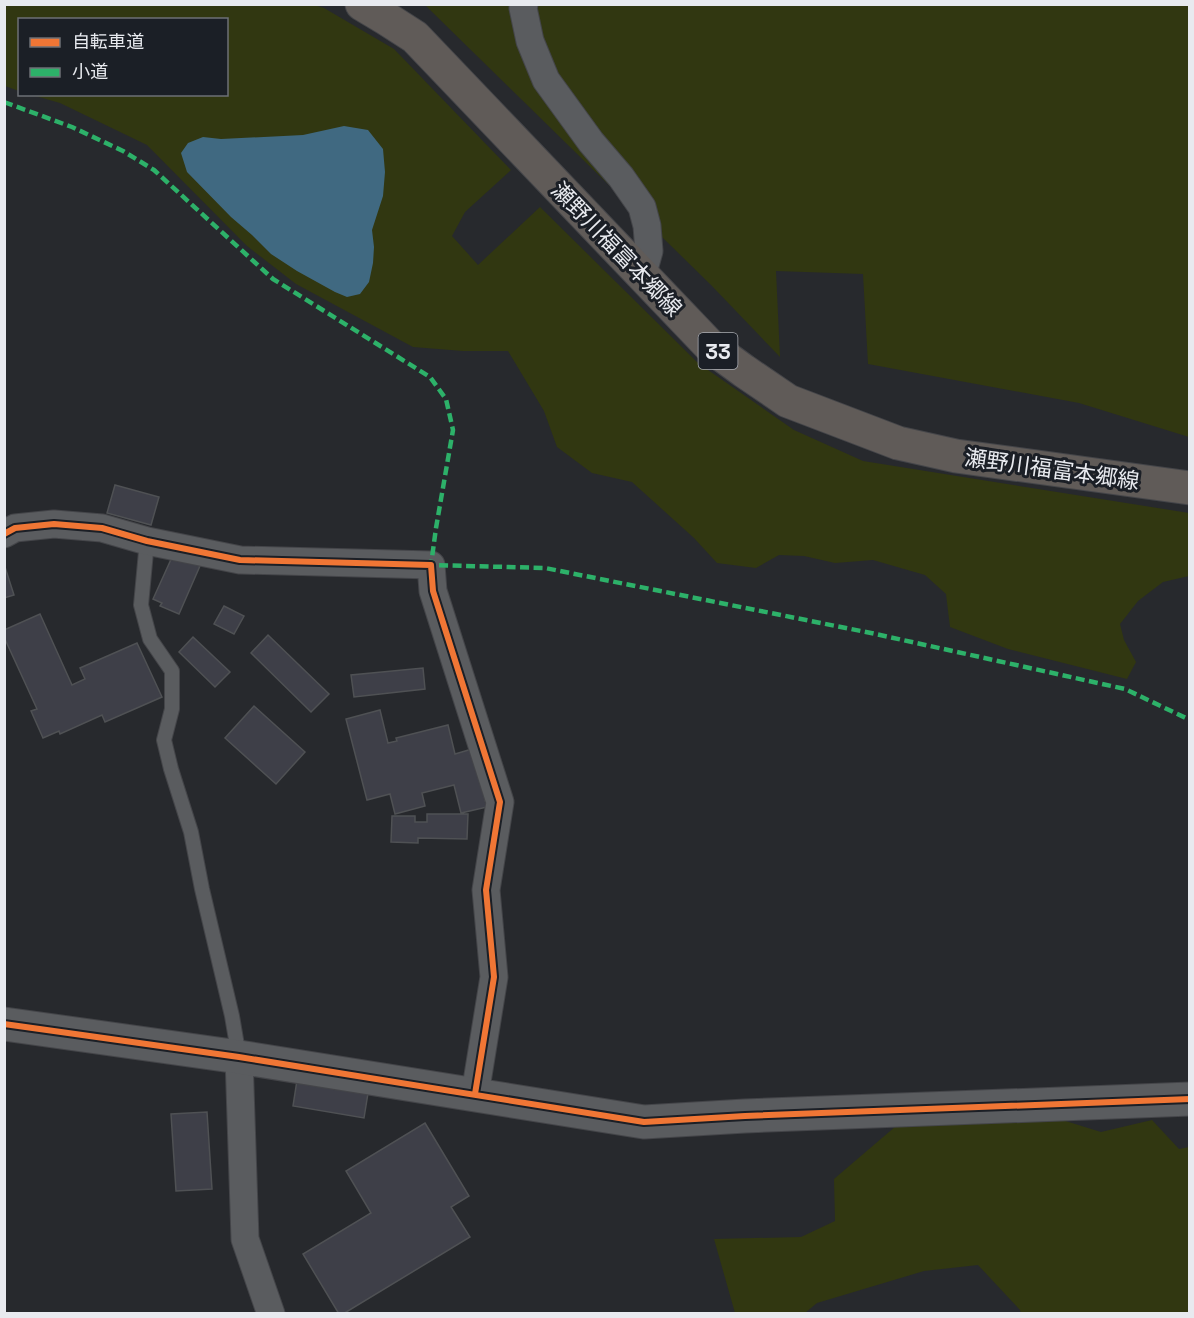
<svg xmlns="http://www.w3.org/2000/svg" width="1194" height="1318" viewBox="0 0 1194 1318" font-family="'Space Grotesk','Noto Sans JP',sans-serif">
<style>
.green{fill:#313711}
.water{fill:#406981}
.building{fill:#3e3f48;stroke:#4f5154;stroke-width:1.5}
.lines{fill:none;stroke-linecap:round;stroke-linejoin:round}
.service-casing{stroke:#444549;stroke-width:16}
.minor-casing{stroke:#444549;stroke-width:29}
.tertiary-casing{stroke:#444549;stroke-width:35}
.primary-casing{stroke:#444549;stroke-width:35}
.service{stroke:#5a5c5f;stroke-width:14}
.minor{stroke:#5a5c5f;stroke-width:27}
.tertiary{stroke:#5a5c5f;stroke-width:33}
.primary{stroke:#605b58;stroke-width:33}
.quiet{stroke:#2db169;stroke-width:4.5;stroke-dasharray:9 4.5;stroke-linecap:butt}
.cycleway-casing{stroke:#1b1f26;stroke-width:10}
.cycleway{stroke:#f07635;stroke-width:6}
.labels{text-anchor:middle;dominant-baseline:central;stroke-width:6;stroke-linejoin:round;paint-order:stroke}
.shield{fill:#1b1f26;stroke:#aaadb3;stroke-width:1.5}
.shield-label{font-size:21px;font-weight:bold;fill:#e8eaef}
.street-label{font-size:22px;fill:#e8eaef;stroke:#1b1f26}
</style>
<rect width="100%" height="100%" fill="#27292d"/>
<path class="green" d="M311 4 324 8 394 49 511 170 465 212 452 236 478 265 540 207 698 363 794 430 863 461 1189 513V576L1163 582 1138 601 1120 624 1124 640 1136 662 1127 679 1008 649 950 627 946 594 925 575 873 560 835 563 804 556 779 555 756 568 717 563 694 538 632 482 592 473 557 447 544 411 508 351H463L413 347 296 284 247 246 147 145 60 103 32 95 226 94V20H20L19 91 5 86 4 5Z
M425 5H1189V437L1079 403 868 364 863 274 776 271 780 357 711 285Z
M1059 1119 1101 1132 1152 1120 1179 1149 1189 1147V1313H1021L1020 1310 978 1265 924 1271 817 1303 805 1313H735L714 1239 801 1237 835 1221 834 1179 896 1126Z"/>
<path class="water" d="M344 126 368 130 383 149 385 172 383 196 372 230 374 247 373 263 369 282 360 294 347 297 335 292 297 271 271 254 252 235 231 217 187 172 181 153 188 143 203 137 221 139 303 135Z"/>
<path class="building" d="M115 485 159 497 151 525 107 513Z
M173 555 200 566 179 614 160 606 162 603 153 599Z
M4 564 14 595 4 598Z
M224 606 244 616 234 634 214 624Z
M40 614 72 685 85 679 80 668 137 643 162 697 105 722 102 715 60 734 59 731 43 738 31 711 37 709 4 637V630Z
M268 635 329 694 311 712 251 653Z
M193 637 230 672 215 687 179 652Z
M423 668 425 689 354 697 351 675Z
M254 706 305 752 276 784 225 738Z
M380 710 388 743 397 741 396 738 448 725 455 754 472 749 487 807 461 813 454 785 422 793 425 806 395 814 390 794 367 800 346 719Z
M427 814H468L467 839 418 838V843L391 842 392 816H415V822H427Z
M298 1074 369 1087 364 1118 293 1106Z
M207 1112 212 1189 176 1191 171 1114Z
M425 1123 469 1196 451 1207 470 1237 343 1314H339L303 1254 371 1213 346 1171Z"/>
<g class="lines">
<defs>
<path id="service" d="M147 541 141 605 150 639 172 671V709L164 740 171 769 191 832 202 889 232 1016 239 1057"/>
<path id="minor" d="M524 4 523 8 530 41 546 80 591 142 621 177 642 207 647 226 649 251 642 276
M4 534 15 528 54 524 102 528 147 541 240 560 431 565 433 591 500 802 486 890 494 977 475 1094
M239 1057 245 1239 271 1314"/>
<path id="tertiary" d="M4 1024 239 1057 644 1122 745 1116 1190 1099"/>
<path id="primary" d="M362 4 387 19 415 37 711 347 744 371 788 401 898 443 956 456 1190 488"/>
</defs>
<use href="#service" class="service-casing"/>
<use href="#minor" class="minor-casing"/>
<use href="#tertiary" class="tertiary-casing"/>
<use href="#primary" class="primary-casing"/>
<use href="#service" class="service"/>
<use href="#minor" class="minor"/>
<use href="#tertiary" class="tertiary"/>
<use href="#primary" class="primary"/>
<path class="quiet" d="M4 102 72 127 123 151 154 170 273 279 430 377 446 399 453 430 436 528 431 565 545 568 871 633 1125 689 1190 720"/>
<defs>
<path id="cycleway" d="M4 534 15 528 54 524 102 528 147 541 240 560 431 565 433 591 500 802 486 890 494 977 475 1094
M4 1024 239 1057 644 1122 745 1116 1190 1099"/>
</defs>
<use href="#cycleway" class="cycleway-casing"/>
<use href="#cycleway" class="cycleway"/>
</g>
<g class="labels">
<rect class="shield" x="698.5" y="333" width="39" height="36" rx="4.5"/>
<g class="shield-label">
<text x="718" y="351">33</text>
</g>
<g class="street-label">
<text transform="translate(617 249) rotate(46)">瀬野川福富本郷線</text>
<text transform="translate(1052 469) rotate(8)">瀬野川福富本郷線</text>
</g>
</g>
<rect width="1194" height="1318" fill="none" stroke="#e8eaef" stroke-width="12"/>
<rect x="18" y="18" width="210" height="78" fill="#1b1f26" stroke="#6d7076" stroke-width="1.5"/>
<rect x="30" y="38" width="30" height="9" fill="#f07635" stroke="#6d7076" stroke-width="1.5"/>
<text x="72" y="48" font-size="18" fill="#e8eaef">自転車道</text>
<rect x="30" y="68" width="30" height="9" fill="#2db169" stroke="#6d7076" stroke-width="1.5"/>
<text x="72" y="78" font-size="18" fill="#e8eaef">小道</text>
</svg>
